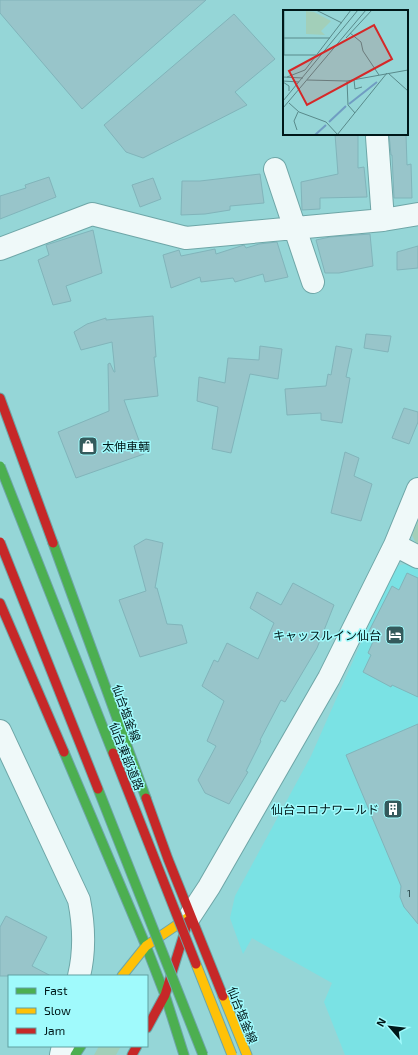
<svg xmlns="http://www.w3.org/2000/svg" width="418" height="1055" viewBox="0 0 418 1055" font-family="'Exo 2','Noto Sans JP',sans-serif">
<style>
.built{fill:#7ae2e4}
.green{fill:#a2cfb9}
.building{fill:#98c5ca;stroke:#81b4ba}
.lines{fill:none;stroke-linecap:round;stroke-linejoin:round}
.street-casing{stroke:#6ea6a7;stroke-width:24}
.fast-casing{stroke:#6ea6a7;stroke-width:11}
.slow-casing{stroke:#6ea6a7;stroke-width:11}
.jam-casing{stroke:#6ea6a7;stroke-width:11}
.street{stroke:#eff9f9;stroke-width:22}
.fast{stroke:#4caf50;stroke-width:9}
.slow{stroke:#ffc107;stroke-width:9}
.jam{stroke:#c62828;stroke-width:9}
.fast-bridge-casing{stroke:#6ea6a7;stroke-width:11;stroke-linecap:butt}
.slow-bridge-casing{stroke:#6ea6a7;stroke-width:11;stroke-linecap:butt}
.jam-bridge-casing{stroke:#6ea6a7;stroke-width:11;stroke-linecap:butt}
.fast-bridge{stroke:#4caf50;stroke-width:9}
.slow-bridge{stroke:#ffc107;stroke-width:9}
.jam-bridge{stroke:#c62828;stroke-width:9}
.labels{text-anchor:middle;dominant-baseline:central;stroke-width:3;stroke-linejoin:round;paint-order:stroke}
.number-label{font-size:10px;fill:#274446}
.poi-label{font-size:12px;fill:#001819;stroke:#a0fafc;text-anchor:end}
.street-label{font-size:12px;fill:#001819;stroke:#a0fafc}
.inset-river{fill:none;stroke:#709dc2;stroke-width:2}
.inset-road{fill:none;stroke:#598a8b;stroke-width:1}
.view{fill:#d62828;fill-opacity:0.15;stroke:#d62828;stroke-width:2}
.inset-edge{fill:none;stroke:#001819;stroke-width:2}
</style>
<rect width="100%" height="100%" fill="#95d6d7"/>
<path class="built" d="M406 564 418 570V1055H345L324 1002 332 983 252 938 243 954 230 918 235 896 311 756 395 566Z"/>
<path class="green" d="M418 521V547L412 535Z
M99 1046H121L116 1055H94Z"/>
<path class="building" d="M0 0H206L82 109 0 13Z
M234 14 275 59 235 92 247 105 143 158 126 152 104 125Z
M335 134H358V168L364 167 367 197 320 198V209L302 210 301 182 338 174Z
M389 134H406L407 165 411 164 412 198H394L392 155H391Z
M260 174 264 203 230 206V210L205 214 181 215 182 181H200Z
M49 177 56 197 0 219V196L26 188 25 185Z
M153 178 161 199 140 207 132 185Z
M93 230 102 273 66 286 71 301 53 305 38 260 49 255 46 245Z
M370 234 373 266 339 273H325L316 240 330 237Z
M277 242 288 277 265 282 263 274 235 282 233 278 201 282 200 277 171 288 163 255 179 250 181 256 215 249 216 254 244 245 246 248 259 244Z
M418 246V268L397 270V252Z
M153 316 156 357H154L158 396 124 400 144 454 76 478 58 432 109 411 108 364 110 363 114 372H115L112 342 81 350 74 332 87 324 106 318V320Z
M366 334 391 336 388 352 364 348Z
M260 346 282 349 278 379 250 374 231 453 212 449 218 407 197 401 199 377 225 383 228 358 259 360Z
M336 346 352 349 346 377 350 378 342 423 321 420V413L287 415 285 389 326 386 328 374 331 375Z
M404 408 418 412V422L409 444 392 438Z
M345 452 359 458 354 476 372 484 361 521 331 513Z
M146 539 163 543 155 588H157L167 624 182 625 187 643 140 657 119 600 146 591 134 546Z
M407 573 418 578V697L392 685 391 687 363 672 371 655 368 653 375 637 368 633 392 586 399 590Z
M293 583 334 605 317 648 285 702 281 700 260 740 261 741 246 771 248 772 229 804 205 793 198 780 216 746 207 741 224 701 202 686 214 660 218 662 227 643 258 659 274 623 250 608 257 592 281 605Z
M418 724V924L404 907 400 897 401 886 346 755Z
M6 916 47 937 32 966 51 976H0V927Z"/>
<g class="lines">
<defs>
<path id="street" d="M377 137 383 220
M275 169 313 282
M0 249 92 214 186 238 383 220 418 214
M395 545 418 557
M0 731 79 900C84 925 85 951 79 976
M190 916 209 887 329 678 395 545 418 489
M61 1055 63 1046"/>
<path id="fast" d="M53 543 146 798
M64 752 146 946 165 995 184 1055
M75 1055 81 1046"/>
<path id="slow" d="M122 976 146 946 190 916
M223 996 247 1055"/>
<path id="jam" d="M0 398 53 543
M0 603 64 752
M146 798 168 859 223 996
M147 1028 165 995 188 921
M132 1055 137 1046"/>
</defs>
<use href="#street" class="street-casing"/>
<use href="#fast" class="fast-casing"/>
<use href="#slow" class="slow-casing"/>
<use href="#jam" class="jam-casing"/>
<use href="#street" class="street"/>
<use href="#fast" class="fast"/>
<use href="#slow" class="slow"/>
<use href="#jam" class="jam"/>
<defs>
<path id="fast-bridge" d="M0 466 113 753
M98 789 203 1055"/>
<path id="slow-bridge" d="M196 964 232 1055"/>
<path id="jam-bridge" d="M0 542 98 789
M113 753 196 964"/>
</defs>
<use href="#fast-bridge" class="fast-bridge-casing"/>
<use href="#slow-bridge" class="slow-bridge-casing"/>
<use href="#jam-bridge" class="jam-bridge-casing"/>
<use href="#fast-bridge" class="fast-bridge"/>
<use href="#slow-bridge" class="slow-bridge"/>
<use href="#jam-bridge" class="jam-bridge"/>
</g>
<defs>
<symbol id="shop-square" viewBox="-11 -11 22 22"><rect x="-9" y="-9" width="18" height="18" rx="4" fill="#345a5c" stroke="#a0fafc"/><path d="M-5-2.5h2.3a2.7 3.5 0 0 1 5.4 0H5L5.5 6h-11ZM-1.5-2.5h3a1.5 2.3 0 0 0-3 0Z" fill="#fff"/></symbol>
<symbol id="hotel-square" viewBox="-11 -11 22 22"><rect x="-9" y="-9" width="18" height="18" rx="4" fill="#345a5c" stroke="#a0fafc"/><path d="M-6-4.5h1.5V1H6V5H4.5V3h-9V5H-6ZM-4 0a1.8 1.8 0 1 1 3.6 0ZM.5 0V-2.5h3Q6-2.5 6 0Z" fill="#fff"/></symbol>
<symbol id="building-square" viewBox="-11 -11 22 22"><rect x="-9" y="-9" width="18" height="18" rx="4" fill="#345a5c" stroke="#a0fafc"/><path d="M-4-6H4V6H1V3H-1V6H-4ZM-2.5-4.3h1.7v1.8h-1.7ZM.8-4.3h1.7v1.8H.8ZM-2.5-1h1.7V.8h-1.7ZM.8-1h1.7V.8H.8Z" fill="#fff"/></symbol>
</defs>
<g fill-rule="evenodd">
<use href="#shop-square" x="77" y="435" width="22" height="22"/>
<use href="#hotel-square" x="384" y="624" width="22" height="22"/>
<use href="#building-square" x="382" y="798" width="22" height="22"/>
</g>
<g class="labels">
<g class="number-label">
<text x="409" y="893">1</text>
</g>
<g class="poi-label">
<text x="102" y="446" text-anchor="start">太伸車輌</text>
<text x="381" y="635">キャッスルイン仙台</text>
<text x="379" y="809">仙台コロナワールド</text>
</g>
<g class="street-label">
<text transform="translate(127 713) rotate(70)">仙台塩釜線</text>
<text transform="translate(127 756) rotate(68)">仙台東部道路</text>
<text transform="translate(243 1015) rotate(68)">仙台塩釜線</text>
</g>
</g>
<g transform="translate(283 10)">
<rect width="125" height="125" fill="#95d6d7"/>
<path d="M23 1 31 2 48 11 38 21 42 25 23 24Z" fill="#a2cfb9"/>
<path class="inset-river" d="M66 94 94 72M46 112 63 96M32 125 43 115"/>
<path class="inset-road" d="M33 0 59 13M67 23 78 32 80 41 96 65M0 28H47M63 28 89 0M1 45V0M1 45H33M105 63 125 81M0 67 20 68M4 67 22 60 68 0M24 70 64 71 125 60M71 70 72 79 79 77M0 71 16 72M64 71 65 95 72 103M0 72 6 76V81M0 91 75 0M6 93 16 102 43 112 55 125M0 98 83 0M14 120 11 111 15 102M54 125 104 63"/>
<path class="view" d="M91 15 109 49 24 95 6 61Z"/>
<rect width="125" height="125" class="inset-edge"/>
</g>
<rect x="8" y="975" width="140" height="72" fill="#a0fafc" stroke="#60a0a1"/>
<rect x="16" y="988" width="20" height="6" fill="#4caf50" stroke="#60a0a1"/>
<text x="44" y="995" font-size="12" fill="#001819">Fast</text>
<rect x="16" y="1008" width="20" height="6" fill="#ffc107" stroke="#60a0a1"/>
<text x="44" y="1015" font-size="12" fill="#001819">Slow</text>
<rect x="16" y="1028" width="20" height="6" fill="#c62828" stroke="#60a0a1"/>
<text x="44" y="1035" font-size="12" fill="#001819">Jam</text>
<g transform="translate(390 1027) rotate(298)" stroke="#a0fafc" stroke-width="3" paint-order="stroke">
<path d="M0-3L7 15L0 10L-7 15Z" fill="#001819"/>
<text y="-6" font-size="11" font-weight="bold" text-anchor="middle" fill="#001819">N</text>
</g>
</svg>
